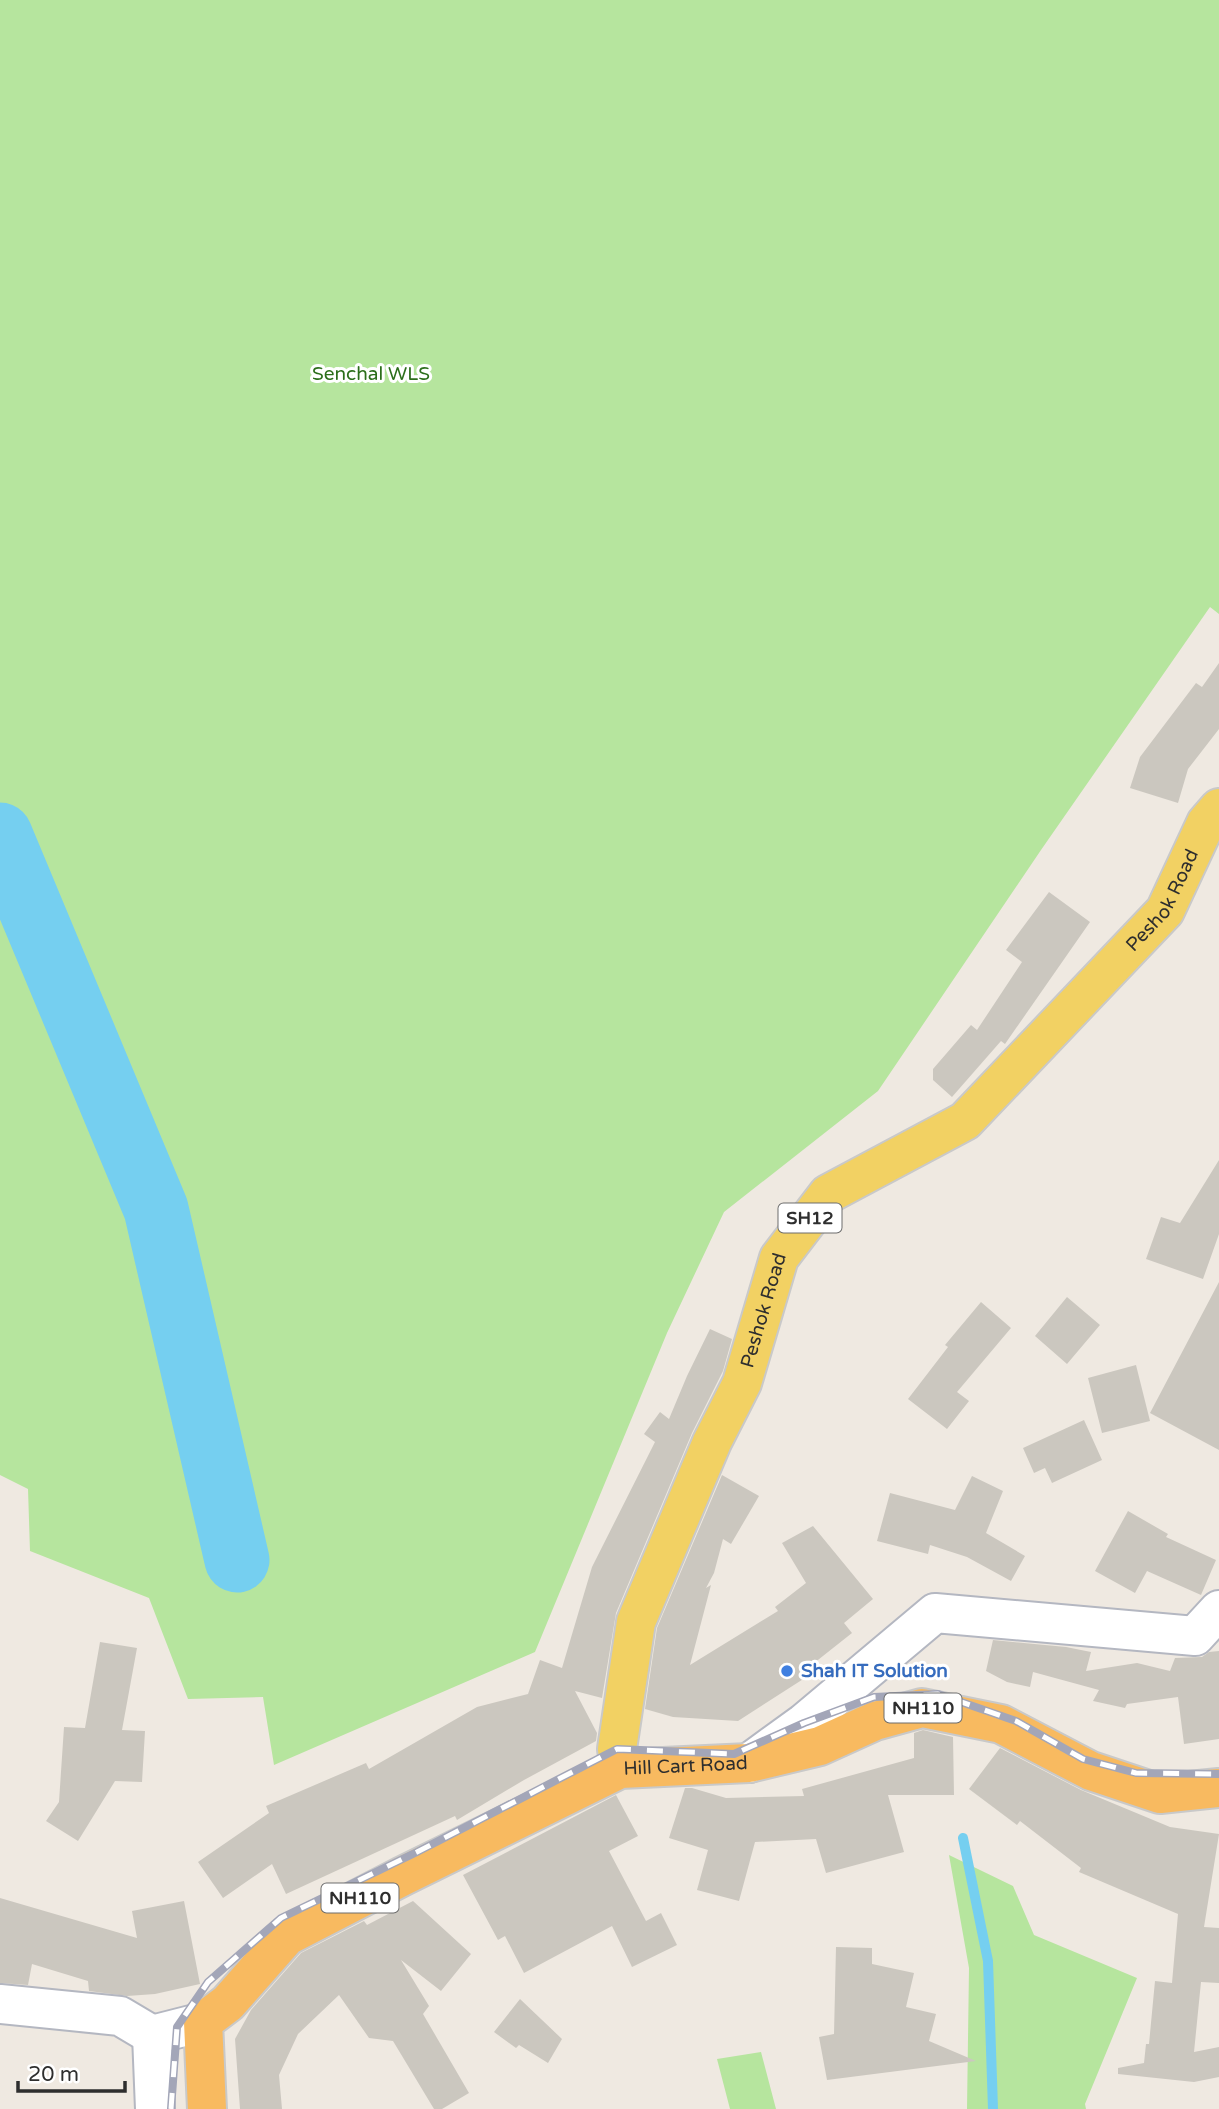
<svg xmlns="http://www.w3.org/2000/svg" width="1219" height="2109" viewBox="0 0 1219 2109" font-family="'Varela Round',sans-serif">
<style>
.green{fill:#b6e59e}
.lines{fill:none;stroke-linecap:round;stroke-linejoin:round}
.stream{stroke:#75cff0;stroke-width:10}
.river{stroke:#75cff0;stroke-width:65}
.building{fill:#cbc7bf}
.minor-casing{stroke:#b4b7c1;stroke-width:42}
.secondary-casing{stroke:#b4b7c1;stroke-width:42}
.primary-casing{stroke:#c9c9c9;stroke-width:42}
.trunk-casing{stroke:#c9c9c9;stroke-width:42}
.minor{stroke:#fff;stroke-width:38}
.secondary{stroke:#fff;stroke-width:38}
.primary{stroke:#f2d163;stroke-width:38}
.trunk{stroke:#f8ba60;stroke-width:38}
.rail-casing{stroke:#a3a6b8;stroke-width:8}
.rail{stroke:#fff;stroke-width:5;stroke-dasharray:16;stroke-linecap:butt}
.shop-dot{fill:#3f7fe0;stroke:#fff;stroke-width:2.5}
.labels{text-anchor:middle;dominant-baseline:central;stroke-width:6;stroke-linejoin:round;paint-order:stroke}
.shield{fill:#fff;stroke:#6d6d6d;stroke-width:2}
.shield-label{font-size:18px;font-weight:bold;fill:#2e2e2e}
.park-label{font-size:19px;fill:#2c6e1b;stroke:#fff}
.street-label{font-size:19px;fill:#2e2e2e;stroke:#fff}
.shop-label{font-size:19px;font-weight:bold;fill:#366cbe;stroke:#fff;text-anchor:start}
</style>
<rect width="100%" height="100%" fill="#efe9e1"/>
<path class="green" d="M0 0H1219V614L1210 607 1041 850 878 1091 724 1212 667 1333 535 1652 274 1765 263 1697 188 1699 149 1598 30 1551 28 1489 0 1475V894L136 1222 225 1561 245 1584 255 1558 167 1204 10 829 0 818Z
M949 1855 1013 1886 1034 1935 1137 1978 1085 2104 1086 2109H967L969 1968Z
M761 2052 776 2109H730L717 2059Z"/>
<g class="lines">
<path class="stream" d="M963 1838 988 1961 993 2109"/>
<path class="river" d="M0 835 156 1209 237 1560"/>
</g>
<path class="building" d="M1219 663V729L1188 769 1178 803 1130 788 1140 757 1196 683 1202 687Z
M1049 892 1090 922 1005 1044 1001 1041 952 1097 933 1080V1069L971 1025 977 1030 1022 962 1006 950Z
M1219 1160V1234L1203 1279 1146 1259 1161 1217 1180 1223Z
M1219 1282V1450L1150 1413Z
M1067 1297 1100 1325 1067 1364 1035 1336Z
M981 1302 1011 1328 957 1392 969 1401 947 1429 908 1399 948 1347 945 1345Z
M710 1329 732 1339 723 1371 692 1433 616 1613 602 1698 575 1691 597 1733 596 1741 524 1780 457 1820 455 1816 286 1894 272 1864 223 1898 198 1862 269 1813 266 1806 366 1763 369 1769 477 1707 528 1694 540 1660 562 1668 592 1567 655 1442 644 1434 660 1412 669 1419 687 1376Z
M1136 1365 1150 1421 1102 1433 1088 1378Z
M1084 1420 1102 1460 1052 1483 1045 1468 1034 1473 1023 1448Z
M722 1475 759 1496 731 1544 723 1539 714 1573 706 1588 711 1585 690 1665 778 1611 775 1607 806 1583 782 1543 813 1526 873 1599 844 1623 852 1633 804 1671 808 1676 738 1721 673 1717 645 1709 657 1628Z
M972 1476 1003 1491 986 1533 1025 1556 1011 1581 967 1557 930 1545 928 1554 877 1541 890 1493 955 1510Z
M1128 1511 1168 1534 1166 1537 1216 1560 1201 1595 1147 1571 1135 1593 1095 1571Z
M993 1640 1066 1647 1091 1652 1086 1671 1137 1663 1170 1671 1175 1658 1202 1657 1209 1652 1219 1651V1739L1184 1744 1178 1697 1127 1704 1125 1708 1093 1701 1099 1690 1033 1672 1030 1687 1007 1682 986 1671Z
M100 1642 137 1648 122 1730 145 1731 142 1782 115 1781 78 1841 46 1821 59 1802 64 1727 85 1728Z
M923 1730 953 1737 954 1795H888L904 1852 826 1873 816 1839 755 1842 739 1901 697 1890 708 1850 669 1838 685 1788H692L726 1798 804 1796 802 1789 914 1758V1733Z
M1000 1748 1081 1790 1170 1827 1219 1834 1204 1927 1219 1928V1983L1201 1982 1194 2052 1219 2047V2077L1194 2082 1118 2074V2068L1144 2063 1146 2044H1149L1155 1981 1172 1983 1178 1914 1079 1872 1081 1868 1020 1821 1017 1825 969 1789Z
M616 1795 638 1836 609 1851 646 1921 661 1913 677 1945 632 1967 612 1926 524 1973 505 1936 498 1940 463 1875Z
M0 1898 137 1938 132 1911 184 1901 200 1984 155 1994 127 1996 89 1991 88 1981 32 1964 28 1985 0 1983Z
M413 1901 471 1954 441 1991 401 1960 429 2006 423 2014 469 2093 442 2109H434L393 2041 369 2038 339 1995 298 2034 279 2075 282 2109H240L235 2039 251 2010 301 1953 364 1921 367 1925Z
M836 1947 872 1948V1964L914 1973 906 2007 936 2014 929 2041 976 2061 827 2080 819 2037 834 2034Z
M520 1999 562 2039 548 2063 519 2045 516 2048 494 2032Z"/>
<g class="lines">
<defs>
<path id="minor" d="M749 1763 804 1723 935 1613 1195 1636 1219 1610
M0 2004 120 2016 152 2035"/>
<path id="secondary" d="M155 2109 152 2035 203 2022"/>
<g id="primary">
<path id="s1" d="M620 1769 617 1749 636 1622 712 1442 742 1383 779 1258 828 1194 965 1121 1165 911 1206 823 1219 808"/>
</g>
<g id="trunk">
<path id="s2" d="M207 2109 203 2022 228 2003 287 1936 403 1876 620 1769 749 1763 820 1746 875 1721 922 1708 1001 1724 1091 1771 1160 1794 1219 1788"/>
</g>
</defs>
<use href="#minor" class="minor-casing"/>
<use href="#secondary" class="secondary-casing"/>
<use href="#primary" class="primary-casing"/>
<use href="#trunk" class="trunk-casing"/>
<use href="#minor" class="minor"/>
<use href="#secondary" class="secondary"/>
<use href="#primary" class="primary"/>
<use href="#trunk" class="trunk"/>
<defs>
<path id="rail" d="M171 2109 177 2027 208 1982 281 1918 417 1852 617 1749 734 1754 804 1723 874 1697 938 1694 1016 1721 1083 1759 1136 1773 1219 1774"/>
</defs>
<use href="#rail" class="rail-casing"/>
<use href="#rail" class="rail"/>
</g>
<circle class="shop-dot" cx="787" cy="1671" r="7"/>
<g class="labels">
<g class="shield">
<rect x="778.5" y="1203.5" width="63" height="29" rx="5"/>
<rect x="884.5" y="1693.5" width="77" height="29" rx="5"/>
<rect x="321.5" y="1883.5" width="77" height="29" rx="5"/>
</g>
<g class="shield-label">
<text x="810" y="1218">SH12</text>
<text x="923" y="1708">NH110</text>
<text x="360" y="1898">NH110</text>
</g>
<g class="park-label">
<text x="371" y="374">Senchal WLS</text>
</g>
<g class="street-label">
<text stroke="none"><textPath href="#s1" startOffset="1074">Peshok Road</textPath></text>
<text stroke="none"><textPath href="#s1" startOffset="486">Peshok Road</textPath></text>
<text stroke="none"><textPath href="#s2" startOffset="646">Hill Cart Road</textPath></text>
</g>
<g class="shop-label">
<text x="801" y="1671">Shah IT Solution</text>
</g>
</g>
<path d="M18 2081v10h107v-10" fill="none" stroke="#2e2e2e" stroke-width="3.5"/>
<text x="28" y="2081" font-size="21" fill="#2e2e2e" stroke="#ffffff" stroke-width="5" paint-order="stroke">20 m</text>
</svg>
